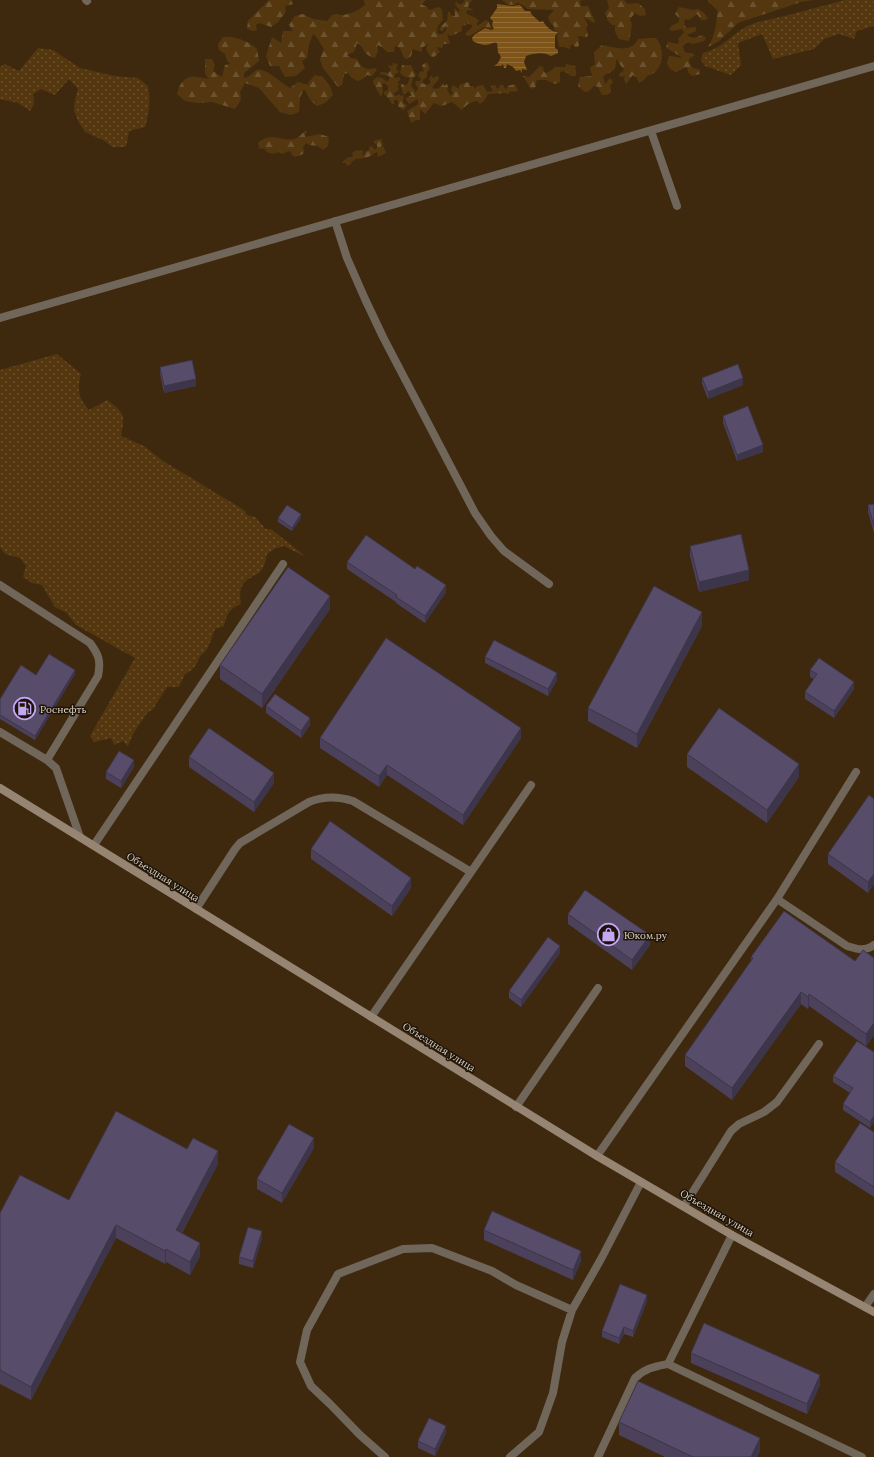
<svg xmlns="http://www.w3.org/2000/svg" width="874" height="1457" viewBox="0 0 874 1457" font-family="Lora,serif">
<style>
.grass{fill:url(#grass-dots)}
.forest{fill:url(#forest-firs)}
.water{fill:url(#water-rules)}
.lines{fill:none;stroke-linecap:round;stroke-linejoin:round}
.service{stroke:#70665a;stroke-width:8}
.tertiary{stroke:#70665a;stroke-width:8}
.secondary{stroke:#968573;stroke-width:8}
.wall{fill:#4b415a}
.shaded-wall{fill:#3d354a}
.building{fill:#574c69;stroke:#3d354a}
.labels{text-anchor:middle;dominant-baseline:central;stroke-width:3;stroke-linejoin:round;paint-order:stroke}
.poi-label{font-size:10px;fill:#ded1c2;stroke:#1d1409;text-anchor:start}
.street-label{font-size:10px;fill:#ded1c2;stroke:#1d1409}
</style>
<defs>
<pattern id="grass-dots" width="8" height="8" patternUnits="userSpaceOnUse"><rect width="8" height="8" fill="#54370f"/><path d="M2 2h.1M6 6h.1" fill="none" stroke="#6c5330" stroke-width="1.8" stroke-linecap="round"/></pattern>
<pattern id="forest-firs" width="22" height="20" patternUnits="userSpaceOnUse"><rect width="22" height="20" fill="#54370f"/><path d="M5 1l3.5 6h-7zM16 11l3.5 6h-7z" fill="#6c5330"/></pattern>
<pattern id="water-rules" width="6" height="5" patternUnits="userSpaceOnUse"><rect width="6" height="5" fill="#7f5418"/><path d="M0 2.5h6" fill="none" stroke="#916c38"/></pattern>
</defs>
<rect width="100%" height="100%" fill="#3e290f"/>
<path class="grass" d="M845 0H874V26L857 31 854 39 839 34 824 39 814 49 773 59 762 34 738 43 741 65 731 75 705 66 701 60 703 53C724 48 732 33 750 25 762 20 773 19 785 16 805 11 825 5 845 0Z
M38 48 53 50 80 68 114 76 138 78 148 86C151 101 149 113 145 127L129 131 126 147H112L105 141 85 132 78 121 74 110 75 100 78 89 69 79 55 95 41 89 33 94 34 104 30 111 18 103 0 99V67L5 64 19 71Z
M57 354 81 374C77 390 78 398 89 410L107 400C125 412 125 416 121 436L144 446 163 461 244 510 247 515 255 517 266 529H271L306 557 284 546 276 548 267 554C266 561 264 567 260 572 258 574 254 575 252 577 240 583 239 591 241 604 229 609 227 613 224 626L215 629C212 637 208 652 200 656 197 665 193 670 185 674L179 687H167L153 709 147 713 133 734 128 746 123 741 114 745 111 738 94 742 90 736 135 658 76 625 67 613 55 607 42 585 32 583 23 577 26 566 20 558 5 554 0 547V370Z"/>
<path class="forest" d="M269 0H292L293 4 285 6 286 12 278 22 271 27 259 23 256 25 257 30 253 31 247 29 248 21Z
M364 0H426L421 4 427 7 429 10 439 7 442 10 443 20C438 26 436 26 438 34 443 35 446 32 447 27L446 26 443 31 439 30 442 25 447 21 448 12H450L451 15 454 16H455L454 8 459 12 460 11 455 4 456 1 458 4H462L465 0H472L469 4 468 7 474 11 468 10 466 13C470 17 474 15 479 21L477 23V26L486 20 488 21 492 29 484 27 470 36H467L465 34 472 27V25L468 24 466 21V25L462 26V31L451 36 447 34 450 43 448 44H443L442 48 436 47 440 52 434 57 430 56 426 49 428 44 422 48V52L413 49 411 56 408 59 404 58 400 48 395 46 394 52H387L382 47 377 45 378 51 375 58C361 54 366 48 357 43L354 52 347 55 351 58 357 59C361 67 365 71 375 68L377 70 372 76 367 75 363 79 357 81 351 77 348 73 344 74 342 85 338 87 323 68 320 59 324 49C320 44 318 37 313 34L309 45 307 58 302 61 305 68 296 76 285 77 279 66H270L266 56 272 37 281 43 283 31H293L289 25 295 16 303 14 313 19 327 21 332 15C340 13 340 16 344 15 352 13 359 10 365 5Z
M502 0H582L580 1 581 6H588L595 21 594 23 584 17 588 25 586 29 588 35 587 37 577 36 579 39V46L576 47 571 44 570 49 564 47H559L557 36 559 32 554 30V26L550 22 548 17 554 10 528 9 521 4 518 3 513 5 507 4Z
M607 0H624L627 4 638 3 645 9 646 15 640 16 635 13 630 19 632 25 629 41 619 39 615 32V25H612L608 21 605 13 609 8Z
M707 0H813L801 2 738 23 719 41 708 47C714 39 718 20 717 10Z
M679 7 693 10 698 9 703 12 708 18 705 20H701L697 14 689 20 685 19 684 25 687 28 696 27V31L687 35C692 40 697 37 702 35L706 38 704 41 693 44 687 42 683 46 684 50 686 53H692L695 55 689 59C690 67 692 68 700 70V74L692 76 688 72 687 67 676 72 670 69 667 63 669 56 682 58C677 53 671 52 666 47L668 42 678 44 679 41 678 39 684 32 682 29 672 31 669 29 671 26 679 22V18L675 14Z
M223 37C235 36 248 41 257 49L259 61 244 73V78C251 77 252 72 257 70 266 67 282 84 290 88L298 82 309 85 308 83 315 75 323 77 330 86 333 95 325 103 317 106 311 101 304 89 300 97 299 112 291 115 280 112 259 88 245 83 240 92 241 100 235 109 212 102 198 103 185 101 177 94C182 74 191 75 209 79L205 74V59H212L215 65 213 71 222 77 225 65 231 64 227 61 225 54 219 50 218 44Z
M648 38H656C666 50 664 72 647 76L644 80 639 83 637 78 633 75 626 84 624 79 625 76 620 77 619 74 624 70 616 59C616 72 614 70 603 76L605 84 610 78 613 82 610 86 611 91 607 95H602L598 87 594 86 589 91 585 92 578 86 580 77 592 76 590 68 595 64 594 52 602 45C613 47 632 54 638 39Z
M427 62 430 68 427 72V77L423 80 422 83 427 85 431 83 429 79 431 76 433 78 438 76 439 79 432 87 434 89 436 88 438 89 443 83 444 86 447 84 448 87 447 89 450 95 453 94 451 89 453 85 459 89V85L468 82 470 86H474L475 89 477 86 483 85 487 92 493 91 491 86 495 85 498 90 500 85H503L506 90 508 86 515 84 518 91 514 92 511 91 508 94 505 93 488 94 484 101 480 104 477 101C470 102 466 105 462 110L452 102 442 106 434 103 425 114 420 109V120H416L411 123 407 111 418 104V99L409 104 406 100V98L412 95 408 91 406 94H403L401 85V84L407 85 410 78 405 77 400 73 402 65H411L416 75 413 78 411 86 414 89 415 92H416L418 88 415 84 416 81H420L421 79 418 75 421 71 424 72 422 65Z
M393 63 398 64 396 69 399 72 395 74 394 77 395 78 399 77 401 80 398 81 399 85 397 86 399 90 394 93 395 96 400 94V96L404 95 403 103 406 104 407 106 403 110 398 106V100H394V104H392L389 99 384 94V92L388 90V86L384 83 382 84 383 91 381 97C380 94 373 84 373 81L377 77 382 78 387 82 390 78 389 76 379 74 381 72 388 73 391 70 388 66 389 65 392 66Z
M566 64 575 66 576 71V76H571L564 71 560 72V82L555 84 546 80H537L535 85 536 87 531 89 523 76 529 77 540 66 543 67 544 72 546 73 552 70 555 67H565Z
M307 130 305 137 320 134 329 137 328 146 323 150 318 146 309 145 306 143 303 147 304 152 303 154 295 157 292 155 290 151 282 154 280 152C274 154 268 155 265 149L259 148 258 143C270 131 282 142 294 139 300 138 302 132 307 130Z
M381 139 383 144 380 148 383 146 386 153 378 157 377 152C374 153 371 156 368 157 360 160 354 156 350 165L347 166 346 163H343L342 162 349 157H353L352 153 357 150 359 151 362 150 363 152 362 155H364L365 152 369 150 370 146 374 148V150L377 148V145L374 143V141Z"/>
<path class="water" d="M497 4 513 6 520 5 525 11H530L532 15 540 22 543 21C546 27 552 32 558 32L555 36V48L558 50V53L551 56C543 52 535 53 526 56L524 62 527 70 522 69V73L520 70 516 71 513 67 507 64 506 68H504L503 64 501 66H494L498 63 501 57 498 52 497 43C492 42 491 45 486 45 482 45 476 43 473 41L472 38 474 35 485 28 491 30 494 29 492 25 493 21 490 18 497 8Z"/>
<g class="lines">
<path class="service" d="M86 0 87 1
M651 131 677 206
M335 221 347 258 365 299 383 337 475 513 491 536 504 551 549 584
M0 585 90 643C99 655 101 661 98 676L47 760
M0 732 47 760 56 768 80 837
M94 845 283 564
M777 899 847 946C857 949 865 952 874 945
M196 909 235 849 240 843 309 802C324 796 337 796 353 801L471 872
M371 1017 531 785
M516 1107 598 988
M597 1156 777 899 856 772
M684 1206 731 1131 739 1124 764 1112 777 1102 819 1044
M732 1235 668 1364 862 1457
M865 1307 874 1294
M385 1457 360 1435 330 1404 311 1386 300 1362 307 1330 338 1274 403 1249 432 1248 492 1271 516 1285 572 1310
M510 1457 539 1432 553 1393 562 1342 572 1310 601 1259 641 1182
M598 1457 635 1378C646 1368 653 1367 668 1364"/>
<path class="tertiary" d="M0 318 874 66"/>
<path class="secondary" d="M0 788 597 1156 732 1235 874 1312"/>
</g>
<path class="wall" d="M160 367 196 386 164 393 160 374Z
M702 378 743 385 708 399 702 384Z
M723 416 763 452 737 461 723 423Z
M874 504V533L868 512V505Z
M278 518H301L292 531 278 522Z
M690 546 749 580 699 592 690 556Z
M347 562 446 592 425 623 396 603V602L347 569Z
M330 609 262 708 220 679V665Z
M702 626 637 748 588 721V708Z
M485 657 557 680 548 696 485 663Z
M810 670 854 689 834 718 805 699V692L814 679 810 677Z
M75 674 35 740 0 719V699L36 675Z
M266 706 310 725 301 738 266 713Z
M320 738H521L463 825 387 775 379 787 320 748Z
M687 754 799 777 767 823 687 767Z
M189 757 274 783 254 812 189 767Z
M134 767 121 788 106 779V772Z
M874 799V884L868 893 828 864V854Z
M311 849 411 888 392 916 311 859Z
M568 914 650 945 632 970 568 924Z
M560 953 521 1007 509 998V991Z
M751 957 855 961 874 958V1035L866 1046 809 1006 808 1009 801 1004 732 1100 685 1066V1055L751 961Z
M874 1052V1122L870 1128 843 1110V1104L850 1093 833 1082V1076Z
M874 1132V1197L835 1172V1162Z
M314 1148 282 1203 257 1189V1179Z
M218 1164 182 1233 200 1256 190 1275 166 1262 165 1264 116 1238 31 1400 0 1384V1213L69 1200Z
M484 1230 581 1261 573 1280 484 1240Z
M262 1238 253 1268 239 1264V1257Z
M647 1301 633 1337 624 1334 619 1344 602 1337V1331Z
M691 1353 820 1385 807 1414 691 1363Z
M619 1422 760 1451 757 1457H665L619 1435Z
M446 1433 435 1456 418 1448V1441Z"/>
<path class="shaded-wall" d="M743 378V385L708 399V392Z
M196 379V386L164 393V386Z
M763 445V452L737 461V455Z
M301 514V518L292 531V528Z
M749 570V580L699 592V582Z
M446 585V592L425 623V616Z
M330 596V609L262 708V694Z
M702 612V626L637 748V734Z
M75 670V674L35 740V736Z
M557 673V680L548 696V689Z
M854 682V689L834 718V711Z
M310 718V725L301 738V731Z
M521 728V738L463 825V815Z
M134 760V767L121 788V781Z
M799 764V777L767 823V810Z
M387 765V775L379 787V776Z
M274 773V783L254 812V802Z
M874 874V884L868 893V882Z
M411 878V888L392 916V906Z
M650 935V945L632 970V960Z
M560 946V953L521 1007V1000Z
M801 992V1004L732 1100V1088Z
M809 994V1006L808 1009V997Z
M874 1023V1035L866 1046V1034Z
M874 1116V1122L870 1128V1122Z
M314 1138V1148L282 1203V1193Z
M218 1151V1164L176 1243V1230Z
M116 1225V1238L31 1400V1387Z
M262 1231V1238L253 1268V1261Z
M200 1243V1256L190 1275V1262Z
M166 1249V1262L165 1264V1251Z
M581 1251V1261L573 1280V1270Z
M647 1295V1301L633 1337V1331Z
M624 1327V1334L619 1344V1338Z
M820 1375V1385L807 1414V1404Z
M446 1426V1433L435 1456V1449Z
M760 1438V1451L757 1457H751Z"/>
<path class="building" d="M192 360 196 379 164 386 160 367Z
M738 364 743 378 708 392 702 378Z
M748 406 763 445 737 455 723 416Z
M874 504V526L868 505Z
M287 505 301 514 292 528 278 518Z
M741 534 749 570 699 582 690 546Z
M366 535 415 569 417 566 446 585 425 616 396 597 397 595 347 562Z
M288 567 330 596 262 694 220 665Z
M654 586 702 612 637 734 588 708Z
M386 638 521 728 463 815 387 765 379 776 320 738Z
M494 640 557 673 548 689 485 657Z
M49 654 75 670 35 736 0 715V699L21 665 36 675Z
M819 658 854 682 834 711 805 692 817 674 810 670Z
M275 694 310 718 301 731 266 706Z
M719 708 799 764 767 810 687 754Z
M209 728 274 773 254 802 189 757Z
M119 751 134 760 121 781 106 772Z
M869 795 874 799V874L868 882 828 854Z
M330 821 411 878 392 906 311 849Z
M585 890 650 935 632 960 568 914Z
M784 911 855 961 863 950 874 958V1023L866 1034 809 994 808 997 801 992 732 1088 685 1055 753 958 751 957Z
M548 937 560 946 521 1000 509 991Z
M857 1041 874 1052V1116L870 1122 843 1104 853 1088 833 1076Z
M116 1111 187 1149 193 1138 218 1151 176 1230 200 1243 190 1262 166 1249 165 1251 116 1225 31 1387 0 1370V1213L20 1175 69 1200Z
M860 1123 874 1132V1187L835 1162Z
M289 1124 314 1138 282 1193 257 1179Z
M492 1211 581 1251 573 1270 484 1230Z
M248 1227 262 1231 253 1261 239 1257Z
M620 1284 647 1295 633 1331 624 1327 619 1338 602 1331Z
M704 1323 820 1375 807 1404 691 1353Z
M638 1381 760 1438 751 1457H693L619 1422Z
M429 1418 446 1426 435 1449 418 1441Z"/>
<defs>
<symbol id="fuel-ring" viewBox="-11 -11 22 22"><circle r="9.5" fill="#1d1409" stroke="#c5a7f1" stroke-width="1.5"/><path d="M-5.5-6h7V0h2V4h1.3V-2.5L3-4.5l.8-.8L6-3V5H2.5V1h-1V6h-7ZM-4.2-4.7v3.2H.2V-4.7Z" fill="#c5a7f1"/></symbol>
<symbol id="shop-ring" viewBox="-11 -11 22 22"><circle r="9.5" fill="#1d1409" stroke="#c5a7f1" stroke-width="1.5"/><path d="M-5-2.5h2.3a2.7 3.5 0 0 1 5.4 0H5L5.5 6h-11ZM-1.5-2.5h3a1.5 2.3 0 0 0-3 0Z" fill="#c5a7f1"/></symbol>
</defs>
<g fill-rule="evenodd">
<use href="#fuel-ring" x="12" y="696" width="25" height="25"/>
<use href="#shop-ring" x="596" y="922" width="25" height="25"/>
</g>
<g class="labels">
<g class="poi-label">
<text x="40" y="709">Роснефть</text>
<text x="624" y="935">Юком.ру</text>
</g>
<g class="street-label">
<text transform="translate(163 877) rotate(32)">Объездная улица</text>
<text transform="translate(439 1047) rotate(32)">Объездная улица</text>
<text transform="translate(717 1213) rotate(30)">Объездная улица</text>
</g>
</g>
</svg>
